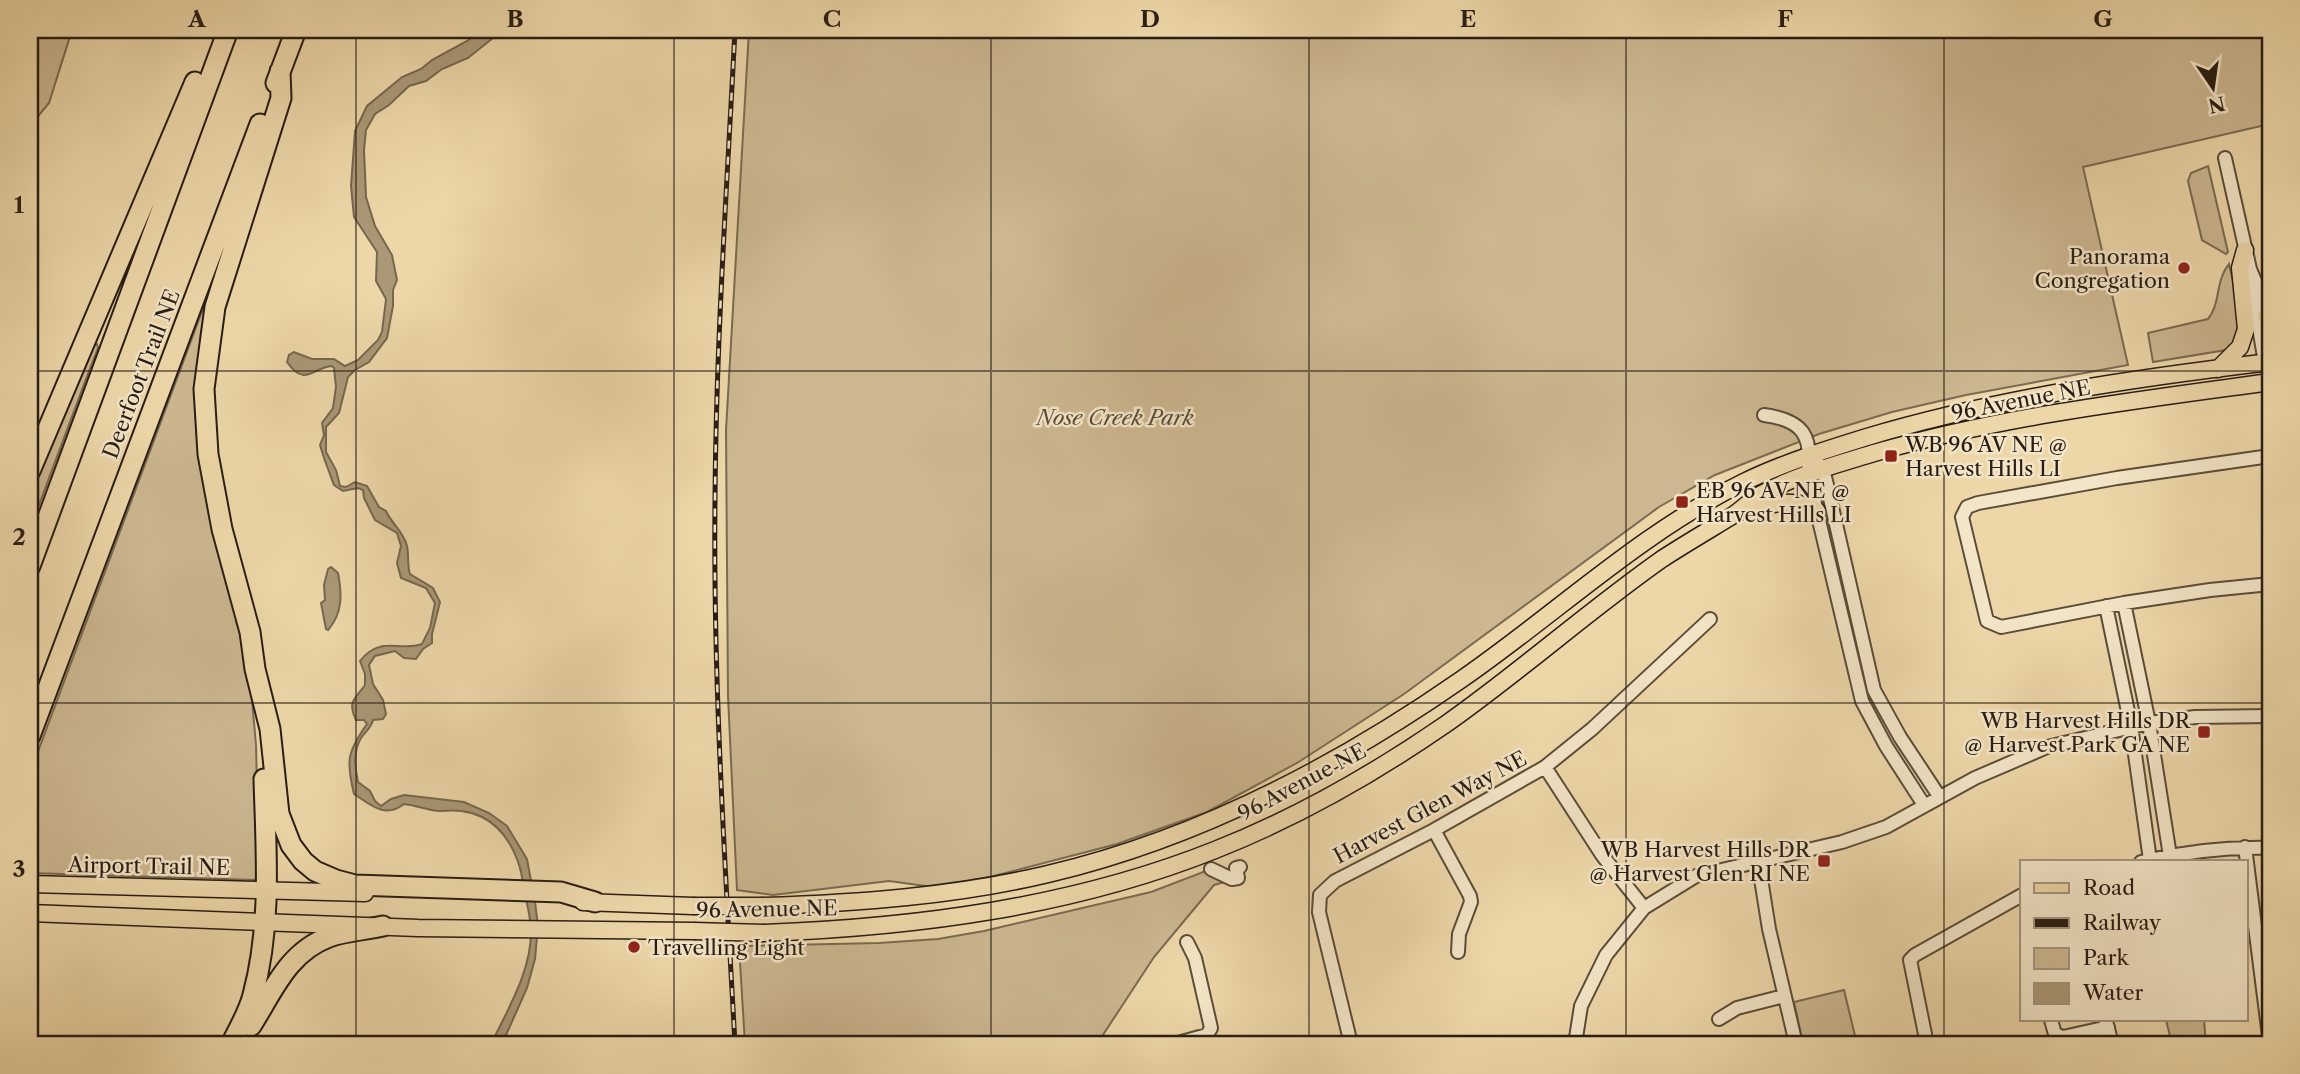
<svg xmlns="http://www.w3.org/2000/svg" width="2300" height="1074" viewBox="0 0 2300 1074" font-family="'Libre Caslon Text',serif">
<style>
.green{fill:#ccb790;stroke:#7a6a52;stroke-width:2}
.water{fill:#aa9876;stroke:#76674f;stroke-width:2}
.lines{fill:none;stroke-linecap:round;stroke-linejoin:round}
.minor-casing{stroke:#5a4c39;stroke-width:16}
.major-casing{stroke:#291d14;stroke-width:19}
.highway-casing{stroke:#291d14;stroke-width:23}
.minor{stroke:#f3e5c7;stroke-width:12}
.major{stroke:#edd7a9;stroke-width:16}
.highway{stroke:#edd7a9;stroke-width:19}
.rail-casing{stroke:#291d14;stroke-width:5}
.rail{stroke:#f3e5c7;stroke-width:2.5;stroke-dasharray:8;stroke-linecap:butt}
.major-bridge-casing{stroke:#291d14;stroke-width:19;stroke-linecap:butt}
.major-bridge{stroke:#edd7a9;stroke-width:16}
.grid{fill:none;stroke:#291d14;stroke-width:2;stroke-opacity:0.55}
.poi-dot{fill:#8f2418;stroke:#f3e5c7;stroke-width:2.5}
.labels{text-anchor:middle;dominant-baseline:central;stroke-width:5;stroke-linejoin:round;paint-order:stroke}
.poi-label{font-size:21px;fill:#291d14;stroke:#f3e5c7;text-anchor:end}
.street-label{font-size:21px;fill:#291d14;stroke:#f3e5c7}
.park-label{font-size:21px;font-style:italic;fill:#5a4b39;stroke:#f3e5c7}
.neatline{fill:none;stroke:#291d14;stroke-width:2.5}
.grid-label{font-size:23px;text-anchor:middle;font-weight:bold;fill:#291d14}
</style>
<rect width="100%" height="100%" fill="#edd7a9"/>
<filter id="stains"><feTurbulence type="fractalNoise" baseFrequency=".00286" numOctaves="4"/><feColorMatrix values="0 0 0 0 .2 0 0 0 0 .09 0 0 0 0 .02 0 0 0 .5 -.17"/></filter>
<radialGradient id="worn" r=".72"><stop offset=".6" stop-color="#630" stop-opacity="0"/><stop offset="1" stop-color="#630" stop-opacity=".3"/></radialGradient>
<path class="green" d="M30 30H72L49 103 30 126Z
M749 30H2270V124L2083 167 2128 365 1966 395 1892 412 1819 434 1715 475 1659 507 1404 694 1297 763 1207 812 1117 844 990 877 933 887 889 881 773 895 737 890 728 696 726 430Z
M2208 166 2228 252 2226 254 2202 240 2188 181 2191 173Z
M2229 264C2235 290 2245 324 2232 349L2153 362 2148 333 2208 319C2221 303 2215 281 2229 264Z
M207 298H209L201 333 196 386 249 666 256 745 259 870 255 880 30 873V773Z
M97 344 98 348 89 371 30 529V490L92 346Z
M1211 869 1232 880 1214 885 1154 957 1097 1044H745L739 946 879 943 938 939 984 931 1151 892Z
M1844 990 1857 1044H1803L1794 1002Z
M2166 1020H2204L2206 1044H2172Z"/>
<path class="water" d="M482 30H503L468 58 442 69 426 81 409 86 389 105 375 114 366 130 364 150 366 197 375 226 392 255 397 280 393 290V306L387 338 369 362 355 370 348 377 339 413 326 427V452L336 470 340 486 346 487 355 482 367 486 379 507 386 511C391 523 404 532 407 546 409 555 407 565 410 574L433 588 440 602 432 634V643L423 649 416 659 404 658 395 651 375 656 369 665 373 684 383 700 386 714 383 719 373 720C371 728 366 731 361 738 353 751 355 769 358 782L370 791 375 801 381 806 391 799 404 795 464 802 489 813 507 826 527 859 535 902 538 926 535 959 527 988 502 1044H491C508 1009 532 970 531 929 530 912 525 898 523 882 519 856 506 829 482 817 467 810 456 810 440 811 429 811 416 805 404 804 385 819 371 805 354 794 346 761 347 752 367 724L364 720H356C347 701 355 699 365 685V674L360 661C380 635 399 652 422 644L430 628 435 603 426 588 401 578 397 563 401 546 397 533 375 520 364 498 363 490 358 488 343 491 334 485 324 458 320 445 324 435 322 423 333 408 336 387 334 368 332 366C313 367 305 388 287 362L289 355 294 352 312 359H334L345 366 358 360 378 340 382 332 386 299 376 281 377 252 354 217 351 186 355 131 367 106 402 77 421 69 432 60 467 41Z
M331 567 338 573C342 594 343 613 328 630L326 629 321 603 325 600 324 585 328 569Z"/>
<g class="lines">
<defs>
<path id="minor" d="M2225 158 2250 269 2263 300 2270 335
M2251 280 2265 363 2270 374
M1764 415C1803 420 1813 436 1808 474L1862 701 1886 746 1924 805
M2270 456 2117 478 1978 503 1967 507 1962 517 1987 621 2001 627 2124 603 2210 590 2270 584
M1817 462 1823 469 1827 485 1874 690 1900 737 1939 796
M2124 603 2149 723 2170 856
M2106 606 2131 726 2150 860
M1545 767 1592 729 1710 619
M1434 830 1470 896 1471 902 1459 934 1458 952
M2245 847 2270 1044
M1758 860 1769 929 1796 1044
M2141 862C2183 852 2227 847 2270 848
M1211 869 1232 879 1238 878 1236 868 1240 867
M1719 1019 1737 1008 1784 996
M2051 1020 2055 1034 2063 1037 2108 1027
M2106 1021 2112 1044
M1174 1044 1207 1035 1211 1028 1195 958 1187 942
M1351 1044 1319 912 1320 895 1335 881 1434 830 1545 767 1602 855 1644 908
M1575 1044 1581 1006 1606 955 1644 908 1696 876 1842 842 1886 827 1975 778 2047 747 2149 723 2195 717 2270 716
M1927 1044 1910 960 1915 955 2022 895"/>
<path id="major" d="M2266 316 2270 321
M2218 369 2240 347 2246 329 2240 268 2245 250
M1743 511C1767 505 1794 496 1817 511
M30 884 365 893
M583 902 693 906
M763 906C859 903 955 896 1048 874 1197 839 1337 766 1462 679 1556 614 1640 533 1744 482 1783 463 1825 450 1867 437 1998 398 2135 378 2270 362
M30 913 418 928 694 931
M764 933C918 927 1072 907 1215 850 1296 818 1375 773 1446 724 1520 672 1588 611 1662 559 1685 544 1709 530 1732 516 1741 510 1749 502 1758 496 1793 476 1835 465 1874 453 2003 416 2138 400 2270 382"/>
<path id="highway" d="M280 71 281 98 215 307 204 389 208 454 222 529 250 632 255 669 270 729 279 814 291 845 303 861 315 871 336 880 355 885 561 892 595 902
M276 83 296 30
M30 471 195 82
M30 566 228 30
M30 736 260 124
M251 1026C273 991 288 952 329 937 345 931 366 930 383 926
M231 1044C239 1029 249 1011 253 995 272 924 266 852 264 779"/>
</defs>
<use href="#minor" class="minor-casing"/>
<use href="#major" class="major-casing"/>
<use href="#highway" class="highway-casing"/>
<use href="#minor" class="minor"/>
<use href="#major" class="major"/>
<use href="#highway" class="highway"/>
<defs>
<path id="rail" d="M735 1044C725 863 713 681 715 500 716 343 727 186 735 30"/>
</defs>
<use href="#rail" class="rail-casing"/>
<use href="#rail" class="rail"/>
<defs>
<path id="major-bridge" d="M693 906H763
M694 931 764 933"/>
</defs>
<use href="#major-bridge" class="major-bridge-casing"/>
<use href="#major-bridge" class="major-bridge"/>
</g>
<path class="grid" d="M356 30V1044M674 30V1044M991 30V1044M1309 30V1044M1626 30V1044M1944 30V1044M30 371H2270M30 703H2270"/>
<g class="poi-dot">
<circle cx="2184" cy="268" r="7"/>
<rect x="1884" y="449" width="14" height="14" rx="3.5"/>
<rect x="1675" y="495" width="14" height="14" rx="3.5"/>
<rect x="2197" y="725" width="14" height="14" rx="3.5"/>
<rect x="1817" y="854" width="14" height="14" rx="3.5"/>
<circle cx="634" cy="947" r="7"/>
</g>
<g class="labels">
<g class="poi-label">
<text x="2170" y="256">Panorama<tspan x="2170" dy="24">Congregation</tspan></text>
<text x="1905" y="444" text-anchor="start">WB 96 AV NE @<tspan x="1905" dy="24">Harvest Hills LI</tspan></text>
<text x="1696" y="490" text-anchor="start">EB 96 AV NE @<tspan x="1696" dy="24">Harvest Hills LI</tspan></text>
<text x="2190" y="720">WB Harvest Hills DR<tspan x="2190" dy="24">@ Harvest Park GA NE</tspan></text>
<text x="1810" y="849">WB Harvest Hills DR<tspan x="1810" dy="24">@ Harvest Glen RI NE</tspan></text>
<text x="648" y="947" text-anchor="start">Travelling Light</text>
</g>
<g class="street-label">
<text transform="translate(141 374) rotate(-69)">Deerfoot Trail NE</text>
<text transform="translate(2021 400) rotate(-11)">96 Avenue NE</text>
<text transform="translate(1302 782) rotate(-28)">96 Avenue NE</text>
<text transform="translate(1430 807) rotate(-28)">Harvest Glen Way NE</text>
<text transform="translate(149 866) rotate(1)">Airport Trail NE</text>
<text transform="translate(767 909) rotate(-1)">96 Avenue NE</text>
</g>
<g class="park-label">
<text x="1115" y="417">Nose Creek Park</text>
</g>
</g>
<rect width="2300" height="1074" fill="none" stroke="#edd7a9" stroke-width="77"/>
<rect x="2020" y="860" width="228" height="161" fill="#f3e5c7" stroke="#a2957f" stroke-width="2"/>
<rect x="2034" y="883" width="35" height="10" fill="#edd7a9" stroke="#a2957f" stroke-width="2"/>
<text x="2083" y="895" font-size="21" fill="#291d14">Road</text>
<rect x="2034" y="918" width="35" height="10" fill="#291d14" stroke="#a2957f" stroke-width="2"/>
<text x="2083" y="930" font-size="21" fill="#291d14">Railway</text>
<rect x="2034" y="948" width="35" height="21" fill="#ccb790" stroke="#a2957f" stroke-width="2"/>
<text x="2083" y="965" font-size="21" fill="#291d14">Park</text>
<rect x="2034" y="983" width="35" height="21" fill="#aa9876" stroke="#a2957f" stroke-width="2"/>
<text x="2083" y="1000" font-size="21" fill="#291d14">Water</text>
<g transform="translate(2213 88) rotate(167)" stroke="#f3e5c7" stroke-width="5" paint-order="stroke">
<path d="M0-5L12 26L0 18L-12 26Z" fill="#291d14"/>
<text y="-10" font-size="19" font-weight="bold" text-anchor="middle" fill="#291d14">N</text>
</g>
<rect x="38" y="38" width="2224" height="998" class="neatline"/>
<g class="grid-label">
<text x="197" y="27">A</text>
<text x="515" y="27">B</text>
<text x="832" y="27">C</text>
<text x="1150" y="27">D</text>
<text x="1468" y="27">E</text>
<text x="1785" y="27">F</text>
<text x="2103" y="27">G</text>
<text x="19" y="213">1</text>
<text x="19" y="545">2</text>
<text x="19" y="877">3</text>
</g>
<rect width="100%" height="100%" filter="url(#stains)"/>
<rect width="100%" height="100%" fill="url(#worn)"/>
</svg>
